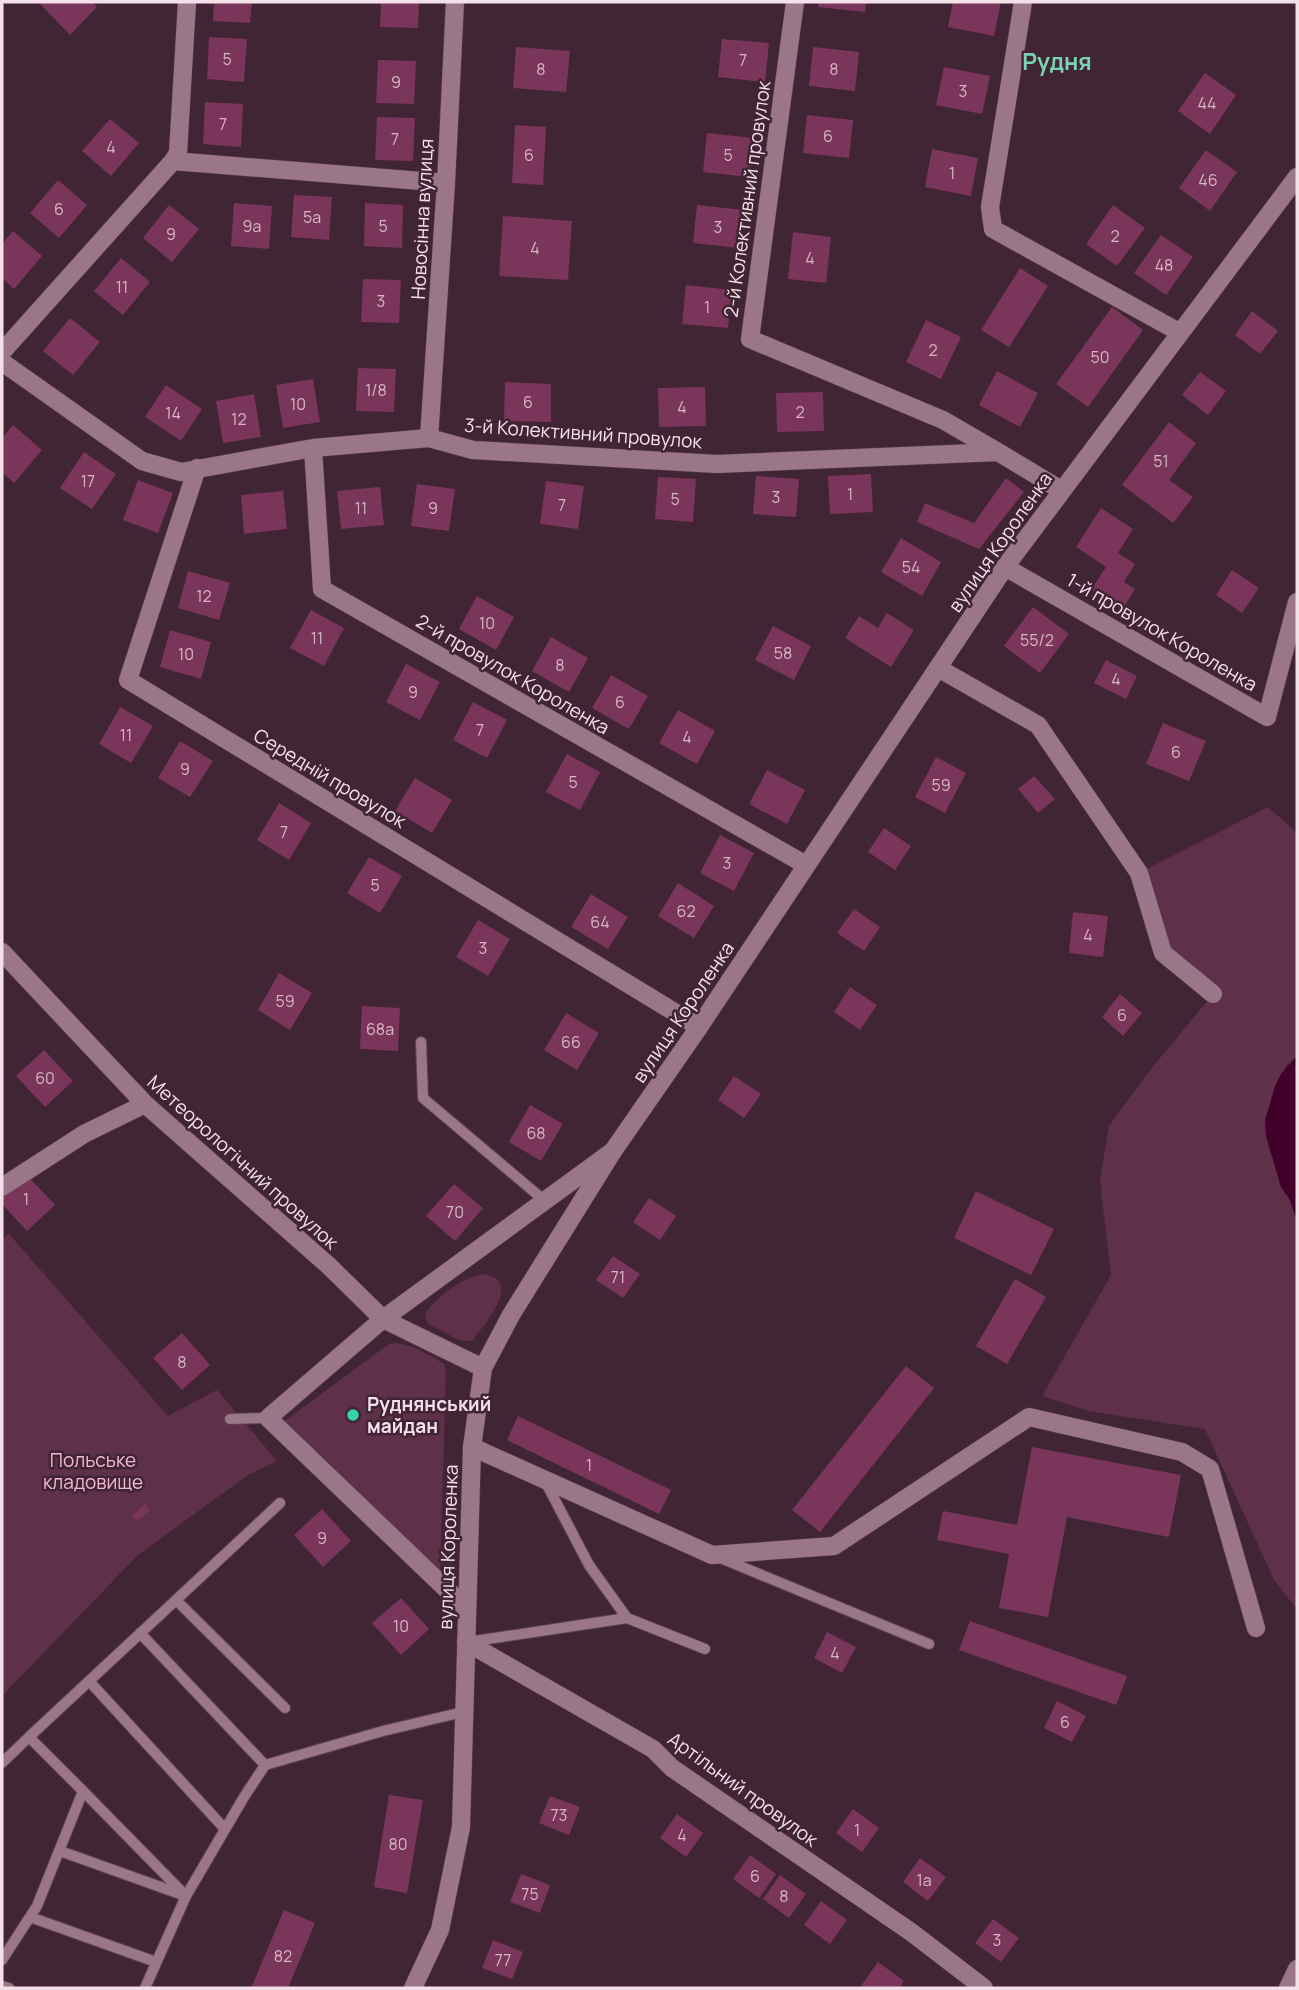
<svg xmlns="http://www.w3.org/2000/svg" width="1299" height="1990" viewBox="0 0 1299 1990" font-family="Manrope,sans-serif">
<style>
.green{fill:#5f3049}
.water{fill:#400029}
.building{fill:#7a355a}
.lines{fill:none;stroke-linecap:round;stroke-linejoin:round}
.lane-casing{stroke:#5d4451;stroke-width:12}
.street-casing{stroke:#5d4451;stroke-width:19}
.secondary-casing{stroke:#5d4451;stroke-width:19}
.lane{stroke:#9a7687;stroke-width:10}
.street{stroke:#9a7687;stroke-width:18}
.secondary{stroke:#9a7687;stroke-width:18}
.poi-dot{fill:#36d4a7;stroke:#422534;stroke-width:2.5}
.labels{text-anchor:middle;dominant-baseline:central;stroke-width:5;stroke-linejoin:round;paint-order:stroke}
.number-label{font-size:16px;fill:#d6b5c5}
.street-label{font-size:19px;fill:#f4e0e9;stroke:#422534}
.poi-label{font-size:19px;font-weight:bold;fill:#f4e0e9;stroke:#422534;text-anchor:start}
.park-label{font-size:19px;fill:#f4b6d4;stroke:#422534}
.quarter-label{font-size:23px;font-weight:bold;fill:#78d3b2;stroke:#422534}
</style>
<rect width="100%" height="100%" fill="#422534"/>
<path class="green" d="M1268 807 1297 833V1056L1287 1065 1275 1086 1265 1121 1266 1136 1281 1187 1290 1200 1297 1222V1609L1274 1580 1205 1429 1088 1411 1042 1396 1111 1275 1100 1181 1109 1126 1147 1074 1213 994 1163 953 1139 873Z
M9 1234 168 1416 217 1390 277 1461 248 1475 138 1555 2 1696V1239Z
M482 1274C525 1279 484 1325 472 1341L459 1340 428 1324 425 1315C432 1299 465 1277 482 1274Z
M395 1343C412 1344 429 1355 444 1364L446 1371 440 1573 319 1453 314 1455 282 1423 389 1344Z"/>
<path class="water" d="M1297 1056V1222L1290 1200 1281 1187 1266 1136 1265 1121 1275 1086 1281 1074Z"/>
<path class="building" d="M43 2H92L97 7 70 35 40 4Z
M214 2H252L250 23 213 21Z
M381 2H419L418 28 380 27Z
M819 2H866L865 12 818 7Z
M953 2H1001L994 36 948 27Z
M209 37 247 39 244 82 207 79Z
M722 39 769 43 765 82 718 77Z
M516 47 570 51 566 92 513 88Z
M813 47 859 52 855 91 809 86Z
M378 60 416 61 414 104 376 103Z
M944 67 990 76 982 114 936 105Z
M1205 73 1236 95 1210 134 1178 111Z
M205 102 243 104 241 147 203 144Z
M807 115 853 120 849 158 803 153Z
M377 117 415 118 413 161 375 160Z
M110 119 139 143 111 176 82 151Z
M515 125 546 127 543 185 512 183Z
M707 133 753 138 749 177 703 172Z
M932 149 978 158 971 196 925 187Z
M1206 150 1237 172 1210 211 1179 188Z
M58 180 87 205 59 238 30 213Z
M294 195 332 197 329 240 291 237Z
M234 203 272 206 269 249 231 246Z
M365 203 403 205 402 248 364 246Z
M169 205 199 229 172 262 143 238Z
M697 205 743 210 739 248 693 243Z
M1113 205 1145 228 1117 266 1086 244Z
M503 216 572 221 568 280 499 276Z
M13 231 42 256 14 289 2 278V244Z
M793 232 831 237 826 283 788 279Z
M1161 235 1193 257 1166 295 1134 273Z
M121 258 150 282 123 315 94 291Z
M1020 268 1048 286 1009 347 981 330Z
M363 279 401 280 399 323 361 322Z
M686 285 732 290 728 328 682 324Z
M1112 307 1143 330 1088 407 1056 384Z
M1252 311 1278 331 1260 354 1235 335Z
M70 318 100 342 73 375 43 351Z
M926 320 961 337 941 379 906 362Z
M358 368 396 369 394 412 356 411Z
M997 371 1038 393 1020 427 979 405Z
M1200 372 1226 391 1208 415 1182 395Z
M313 379 320 422 283 428 276 385Z
M505 382 551 384V422L504 421Z
M166 385 202 409 181 441 145 417Z
M705 387 706 426 659 427 658 388Z
M823 392 824 431 777 432 776 393Z
M254 394 261 437 223 443 216 401Z
M1169 422 1196 443 1169 480 1193 497 1173 523 1122 485Z
M13 425 42 450 14 483 2 472V438Z
M84 452 116 474 92 509 60 488Z
M871 474 873 512 830 514 828 476Z
M756 476 799 479 796 517 753 514Z
M658 477 696 479 693 522 655 519Z
M1006 478 1024 492 979 549 917 522 925 503 974 523Z
M138 480 173 493 158 533 123 520Z
M546 481 584 486 578 529 540 524Z
M417 484 455 489 449 531 411 526Z
M380 487 384 525 341 529 337 491Z
M283 491 287 529 244 534 241 495Z
M1101 508 1133 529 1118 553 1135 564 1124 582 1135 589 1122 610 1091 590 1106 567 1076 547Z
M901 538 941 562 922 596 881 572Z
M1232 570 1259 588 1242 613 1216 595Z
M188 571 230 583 219 620 178 608Z
M477 596 514 617 496 650 459 629Z
M1033 607 1069 634 1040 673 1004 646Z
M311 610 344 628 324 666 290 648Z
M887 613 914 630 891 667 845 638 859 616 878 628Z
M773 626 811 646 794 680 755 660Z
M170 630 211 642 201 679 160 667Z
M551 637 588 658 569 692 532 671Z
M1106 660 1137 676 1126 699 1094 683Z
M406 664 440 682 420 720 386 702Z
M611 675 648 696 629 729 592 708Z
M473 702 507 720 487 758 453 740Z
M120 707 153 726 131 763 99 744Z
M678 710 715 731 697 764 659 743Z
M1163 723 1206 741 1189 781 1146 764Z
M180 741 213 761 190 797 158 778Z
M567 754 600 772 580 810 546 792Z
M936 757 966 773 945 813 915 797Z
M767 770 805 790 787 824 749 804Z
M1034 776 1055 799 1038 813 1018 789Z
M415 778 452 800 432 833 395 811Z
M279 803 311 823 289 860 257 840Z
M884 828 911 846 895 870 868 852Z
M720 835 754 853 734 891 700 873Z
M369 857 402 876 380 913 347 893Z
M678 883 714 906 694 938 658 916Z
M591 894 628 917 608 949 571 927Z
M854 909 880 927 864 951 837 933Z
M1073 912 1108 916 1103 957 1069 953Z
M478 920 510 939 488 976 456 957Z
M279 973 312 993 290 1030 258 1010Z
M850 987 877 1005 860 1030 834 1012Z
M1120 994 1142 1013 1123 1036 1102 1017Z
M362 1006 400 1008 398 1051 360 1049Z
M566 1013 599 1033 577 1070 544 1050Z
M44 1050 73 1081 45 1107 16 1076Z
M734 1076 761 1094 744 1118 718 1100Z
M530 1105 563 1124 541 1161 509 1142Z
M25 1173 55 1205 27 1231 2 1204V1195Z
M454 1184 483 1208 455 1241 426 1216Z
M976 1191 1054 1229 1031 1275 954 1238Z
M649 1198 676 1216 660 1240 633 1222Z
M613 1256 640 1274 623 1298 596 1280Z
M1015 1279 1046 1297 1007 1364 976 1346Z
M182 1333 210 1365 182 1390 153 1358Z
M906 1366 934 1388 820 1532 792 1510Z
M518 1416 671 1490 659 1514 507 1440Z
M1032 1447 1181 1475 1169 1537 1067 1517 1048 1617 999 1608 1009 1554 937 1540 943 1511 1017 1525Z
M145 1504 150 1511 136 1521 132 1516Z
M322 1509 351 1541 323 1567 294 1535Z
M401 1598 429 1629 401 1655 372 1623Z
M970 1621 1127 1676 1116 1705 959 1650Z
M827 1632 856 1647 842 1673 814 1658Z
M1057 1701 1086 1716 1072 1742 1044 1728Z
M389 1795 423 1800 407 1893 374 1887Z
M550 1796 580 1807 569 1835 539 1823Z
M853 1809 879 1828 862 1852 836 1833Z
M677 1814 703 1833 686 1857 660 1838Z
M750 1855 776 1874 759 1898 733 1879Z
M920 1858 946 1877 928 1901 903 1882Z
M521 1874 550 1885 540 1913 510 1902Z
M780 1875 806 1894 789 1918 763 1899Z
M821 1901 847 1920 830 1944 804 1925Z
M284 1910 315 1923 288 1988H251Z
M993 1919 1019 1938 1001 1962 975 1943Z
M493 1940 523 1952 512 1979 482 1968Z
M878 1962 904 1981 899 1988H864L861 1986Z"/>
<g class="lines">
<defs>
<path id="lane" d="M421 1042 423 1098 545 1201
M230 1419 268 1418
M545 1481 589 1565 627 1618
M718 1557 929 1644
M176 1600 285 1708
M140 1633 265 1765
M468 1642 627 1618 705 1649
M89 1681 225 1829
M29 1737 280 1503
M2 1763 29 1737 83 1791
M60 1851 183 1895
M30 1917 156 1962
M2 1960 37 1906 83 1791 186 1896
M2 1986 9 1988
M145 1988 186 1896 244 1797 265 1765 383 1731 463 1712"/>
<path id="street" d="M795 2 750 339 943 420 998 452
M1023 2 990 207 993 229 1179 332
M173 161 446 183
M2 352 173 161 178 153 187 2
M2 362 142 461 181 472 313 448 429 438 473 450 717 464 998 452 1061 490
M429 438 446 183 455 2
M313 448 322 589 806 865
M197 468 128 680 699 1027
M1005 567 1267 717 1297 602
M938 668 1038 725 1139 873 1163 953 1213 994
M2 952 145 1104 329 1266 383 1319 483 1368
M2 1187 84 1134 145 1104
M472 1447 712 1555 834 1546 1029 1417 1182 1452 1210 1469 1256 1628
M466 1608 268 1418 383 1319 613 1151
M466 1642 653 1749 672 1768 911 1932 984 1988
M1288 1988 1297 1969"/>
<path id="secondary" d="M413 1988 440 1930 461 1827 472 1447 483 1368 511 1315 613 1151 699 1027 1005 567 1297 177"/>
</defs>
<use href="#lane" class="lane-casing"/>
<use href="#street" class="street-casing"/>
<use href="#secondary" class="secondary-casing"/>
<use href="#lane" class="lane"/>
<use href="#street" class="street"/>
<use href="#secondary" class="secondary"/>
</g>
<circle class="poi-dot" cx="353" cy="1415" r="7"/>
<g class="labels">
<g class="number-label">
<text x="227" y="59">5</text>
<text x="743" y="60">7</text>
<text x="541" y="69">8</text>
<text x="834" y="69">8</text>
<text x="396" y="82">9</text>
<text x="963" y="91">3</text>
<text x="1207" y="103">44</text>
<text x="223" y="124">7</text>
<text x="828" y="136">6</text>
<text x="395" y="139">7</text>
<text x="111" y="147">4</text>
<text x="529" y="155">6</text>
<text x="728" y="155">5</text>
<text x="952" y="173">1</text>
<text x="1208" y="180">46</text>
<text x="59" y="209">6</text>
<text x="312" y="217">5а</text>
<text x="252" y="226">9а</text>
<text x="383" y="226">5</text>
<text x="718" y="227">3</text>
<text x="171" y="234">9</text>
<text x="1115" y="236">2</text>
<text x="535" y="248">4</text>
<text x="810" y="258">4</text>
<text x="1164" y="265">48</text>
<text x="122" y="287">11</text>
<text x="381" y="301">3</text>
<text x="707" y="307">1</text>
<text x="933" y="350">2</text>
<text x="1100" y="357">50</text>
<text x="376" y="390">1/8</text>
<text x="528" y="402">6</text>
<text x="298" y="404">10</text>
<text x="682" y="407">4</text>
<text x="800" y="412">2</text>
<text x="173" y="413">14</text>
<text x="239" y="419">12</text>
<text x="1161" y="461">51</text>
<text x="88" y="481">17</text>
<text x="850" y="494">1</text>
<text x="776" y="497">3</text>
<text x="675" y="499">5</text>
<text x="562" y="505">7</text>
<text x="361" y="508">11</text>
<text x="433" y="508">9</text>
<text x="911" y="567">54</text>
<text x="204" y="596">12</text>
<text x="487" y="623">10</text>
<text x="317" y="638">11</text>
<text x="1037" y="640">55/2</text>
<text x="783" y="653">58</text>
<text x="186" y="654">10</text>
<text x="560" y="665">8</text>
<text x="1116" y="679">4</text>
<text x="413" y="692">9</text>
<text x="620" y="702">6</text>
<text x="480" y="730">7</text>
<text x="126" y="735">11</text>
<text x="687" y="737">4</text>
<text x="1176" y="752">6</text>
<text x="185" y="769">9</text>
<text x="573" y="782">5</text>
<text x="941" y="785">59</text>
<text x="284" y="832">7</text>
<text x="727" y="863">3</text>
<text x="375" y="885">5</text>
<text x="686" y="911">62</text>
<text x="600" y="922">64</text>
<text x="1088" y="935">4</text>
<text x="483" y="948">3</text>
<text x="285" y="1001">59</text>
<text x="1122" y="1015">6</text>
<text x="380" y="1029">68а</text>
<text x="571" y="1042">66</text>
<text x="45" y="1078">60</text>
<text x="536" y="1133">68</text>
<text x="26" y="1199">1</text>
<text x="455" y="1212">70</text>
<text x="618" y="1277">71</text>
<text x="182" y="1362">8</text>
<text x="589" y="1465">1</text>
<text x="322" y="1538">9</text>
<text x="401" y="1626">10</text>
<text x="835" y="1653">4</text>
<text x="1065" y="1722">6</text>
<text x="559" y="1815">73</text>
<text x="857" y="1830">1</text>
<text x="682" y="1835">4</text>
<text x="398" y="1844">80</text>
<text x="755" y="1876">6</text>
<text x="924" y="1880">1а</text>
<text x="530" y="1894">75</text>
<text x="784" y="1896">8</text>
<text x="997" y="1940">3</text>
<text x="283" y="1956">82</text>
<text x="503" y="1960">77</text>
</g>
<g class="street-label">
<text transform="translate(747 199) rotate(-82)">2-й Колективний провулок</text>
<text transform="translate(422 219) rotate(-87)">Новосінна вулиця</text>
<text transform="translate(583 433) rotate(4)">3-й Колективний провулок</text>
<text transform="translate(1000 542) rotate(-55)">вулиця Короленка</text>
<text transform="translate(1162 632) rotate(30)">1-й провулок Короленка</text>
<text transform="translate(513 674) rotate(30)">2-й провулок Короленка</text>
<text transform="translate(330 778) rotate(31)">Середній провулок</text>
<text transform="translate(683 1012) rotate(-56)">вулиця Короленка</text>
<text transform="translate(243 1162) rotate(42)">Метеорологічний провулок</text>
<text transform="translate(448 1547) rotate(-88)">вулиця Короленка</text>
<text transform="translate(743 1789) rotate(36)">Артільний провулок</text>
</g>
<g class="poi-label">
<text x="367" y="1404">Руднянський<tspan x="367" dy="22">майдан</tspan></text>
</g>
<g class="park-label">
<text x="93" y="1460">Польське<tspan x="93" dy="22">кладовище</tspan></text>
</g>
<g class="quarter-label">
<text x="1057" y="61">Рудня</text>
</g>
</g>
<rect width="1299" height="1990" fill="none" stroke="#f4e0e9" stroke-width="7"/>
</svg>
